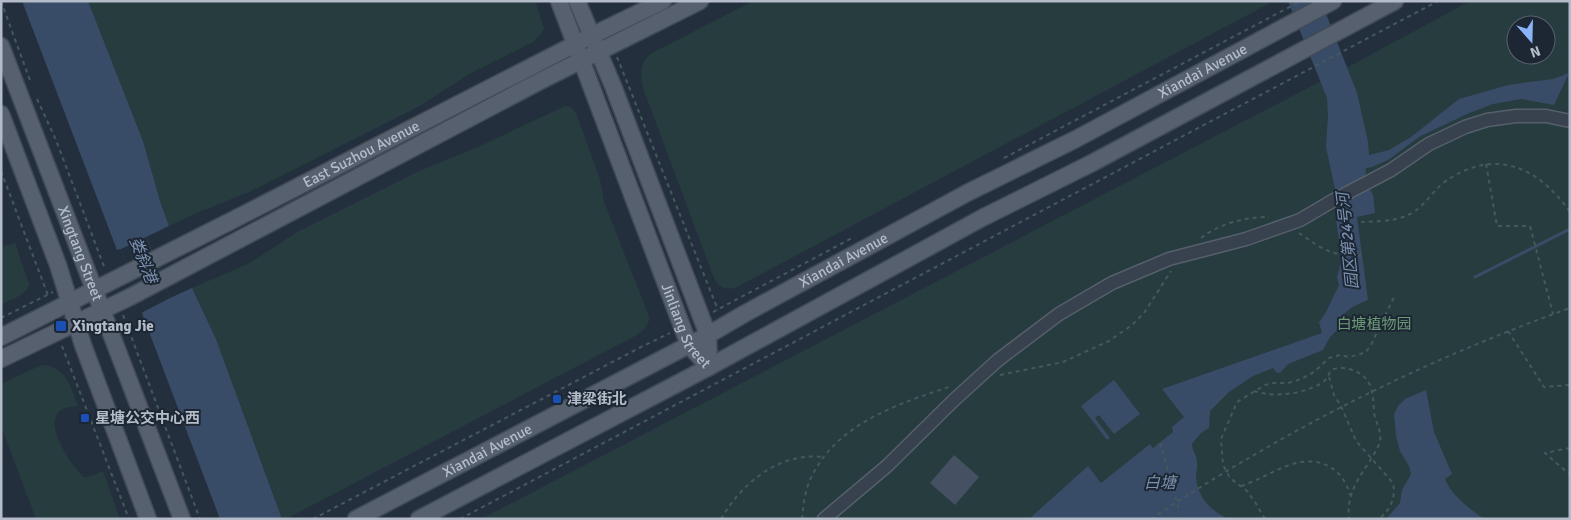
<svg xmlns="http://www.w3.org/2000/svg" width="1571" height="520" viewBox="0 0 1571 520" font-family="Signika,'Noto Sans SC',sans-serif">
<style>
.green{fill:#263c3f;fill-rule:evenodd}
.water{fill:#394c67}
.pier{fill:#242f3e}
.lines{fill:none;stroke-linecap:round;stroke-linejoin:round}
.stream{stroke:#394c67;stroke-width:3}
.building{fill:#455162}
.minor-casing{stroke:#565f6c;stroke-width:15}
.major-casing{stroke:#414a57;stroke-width:19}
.path{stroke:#44595c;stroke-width:2;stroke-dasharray:4 4;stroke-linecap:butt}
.minor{stroke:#38414e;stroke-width:12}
.major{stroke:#56606e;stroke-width:16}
.transit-dot{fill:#1a4fb4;stroke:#1d2633;stroke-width:2}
.labels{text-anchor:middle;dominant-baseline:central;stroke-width:4;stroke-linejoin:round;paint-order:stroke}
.street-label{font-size:15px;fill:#b4bcc9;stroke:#1d2633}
.park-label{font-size:15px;fill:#6b9a76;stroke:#1d2633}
.poi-label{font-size:15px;font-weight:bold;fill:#b4bcc9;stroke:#1d2633;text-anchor:start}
.water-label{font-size:16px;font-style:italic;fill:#7c92b1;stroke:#1d2633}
</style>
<rect width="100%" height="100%" fill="#242f3e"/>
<path class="green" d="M88 1H535L544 28 541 34 533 42 469 74 420 106 249 192 194 214 169 226 160 201 143 141Z
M753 1H1274L737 287C715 295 713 273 706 257L643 88C640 72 639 64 652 53Z
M1470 1H1570V519H481L1348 67ZM1516 25H1546V55H1516Z
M565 106 571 107 576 113 600 179 604 202 649 316C650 325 644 330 637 335L286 519H282L216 339 192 288 250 263 297 232 417 172 480 146Z
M15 243 29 284C26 296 12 299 1 304V247Z
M44 365C66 367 71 388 78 406 71 407 64 407 59 412 44 426 72 467 84 477H88L103 471 120 519H36L1 426V384L37 367Z"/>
<path class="water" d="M22 1H88L143 141 160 201 169 226 146 237 148 241 170 298 192 288 216 339 282 519H220L142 313 145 311 121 249 117 250Z
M1288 1H1321L1357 93 1368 142 1369 155 1389 150 1411 137 1459 99 1508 85 1553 79 1569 73 1554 105 1521 99 1493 104 1467 114 1419 137 1388 160 1372 167 1366 168 1365 179 1373 195 1375 213 1357 217 1368 300C1355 305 1338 313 1339 328L1330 337 1323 350 1288 364 1280 373 1276 372 1273 368 1253 376 1229 392 1210 411 1209 428 1201 433 1192 444C1192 451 1197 455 1197 462 1198 467 1196 473 1196 478 1198 498 1212 512 1229 519H1029L1088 466 1101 483 1150 444 1153 448 1173 432 1172 427 1184 417 1162 389 1322 333 1319 322 1325 314 1339 285 1337 277 1342 259 1336 220 1339 208 1326 147 1328 115 1327 98Z
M1114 380 1140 414 1114 434 1099 415 1095 418 1110 438 1107 440 1081 406Z
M1426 390 1434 432 1452 474 1445 479C1451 495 1470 509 1484 519H1386L1400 503 1402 490 1411 474 1409 466 1400 451 1396 436 1394 414 1398 406 1405 399Z"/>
<path class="pier" d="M146 237 170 298 145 311 121 249Z"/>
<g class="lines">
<path class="stream" d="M1475 277 1570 229"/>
</g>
<path class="building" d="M954 455 979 477 955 505 930 483Z"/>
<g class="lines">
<defs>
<path id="minor" d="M824 519 887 466 954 400 998 360 1059 314 1112 283 1169 259 1246 239 1300 220 1334 200 1391 170 1429 144 1465 127 1487 120 1516 116H1546L1570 121"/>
<g id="major">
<path id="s1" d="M559 1 689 345 709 367"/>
<path d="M577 1 613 86 708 335 709 367"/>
<path id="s2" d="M1 46 182 519"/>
<path d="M1 114 58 265 83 345 148 519"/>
<path id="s3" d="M1 337 229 222 591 36 663 1"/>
<path d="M1 359 130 297 542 80 700 1"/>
<path id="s4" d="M356 519 708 335 744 314 967 193 1076 139 1333 1"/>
<path d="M419 519 709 367 982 218 1092 163 1395 1"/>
</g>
</defs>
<use href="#minor" class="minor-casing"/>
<use href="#major" class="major-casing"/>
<path class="path" d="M1 1 31 83
M617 57 718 310
M37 99 56 140 105 269
M1004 158 1301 1
M1486 164 1497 226H1530L1553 314
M1 171 49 298
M1361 222C1377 221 1395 222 1410 214 1424 207 1431 193 1443 183 1493 147 1537 165 1570 212
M1299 233 1318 246 1333 253 1364 256
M1201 238C1221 223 1245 217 1269 217
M713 312 854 237
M123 315 200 519
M1 318 53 292
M1508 331 1544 387 1570 385
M62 346 129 519
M1000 375 1063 362 1109 341 1132 325 1144 313 1171 271
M1329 377 1334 395 1341 406 1356 441 1393 483C1396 497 1391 509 1379 519
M1254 391C1275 398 1302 394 1322 383 1328 379 1328 372 1334 369 1339 367 1345 368 1349 369 1372 375 1373 391 1374 412 1375 422 1382 430 1380 442 1369 469 1345 486 1349 519
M1160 443 1180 513
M1570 448 1545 453 1570 475
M1241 486C1260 480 1277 468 1296 463 1322 457 1343 469 1350 495
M313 519 641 347 670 333
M460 519 1438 1
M721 519C741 484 779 452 822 457
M802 519C803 509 804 498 807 488 828 427 894 405 949 387
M1151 519C1285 430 1420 362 1570 308
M1265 519 1255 502 1247 491 1230 478 1223 465 1221 439 1237 402 1265 385 1274 383H1288L1301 379 1314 372 1329 358 1340 355 1349 357 1357 355 1366 352 1371 345 1394 297"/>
<use href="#minor" class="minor"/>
<use href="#major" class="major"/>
</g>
<g class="transit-dot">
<rect x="55" y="320" width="12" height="12" rx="2.5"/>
<rect x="552" y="394" width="10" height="10" rx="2.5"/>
<rect x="80" y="413" width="10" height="10" rx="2.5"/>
</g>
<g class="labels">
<g class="street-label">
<text stroke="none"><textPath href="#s4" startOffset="958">Xiandai Avenue</textPath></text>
<text stroke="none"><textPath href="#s3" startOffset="404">East Suzhou Avenue</textPath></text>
<text stroke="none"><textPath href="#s2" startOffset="222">Xingtang Street</textPath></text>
<text stroke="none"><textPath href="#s4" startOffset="552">Xiandai Avenue</textPath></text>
<text stroke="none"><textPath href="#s1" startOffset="349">Jinliang Street</textPath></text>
<text stroke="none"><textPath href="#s4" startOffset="148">Xiandai Avenue</textPath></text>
</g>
<g class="park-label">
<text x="1374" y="324">白塘植物园</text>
</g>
<g class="poi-label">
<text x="72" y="326">Xingtang Jie</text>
<text x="567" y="399">津梁街北</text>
<text x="95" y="418">星塘公交中心西</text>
</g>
<g class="water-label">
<text transform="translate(1348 241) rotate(-96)">园区第24号河</text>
<text transform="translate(143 260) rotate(69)">娄斜港</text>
<text x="1160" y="483">白塘</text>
</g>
</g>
<rect width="1571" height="520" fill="none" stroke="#b4bcc9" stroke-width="5"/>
<g transform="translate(1531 40) rotate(160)"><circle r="24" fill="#1d2633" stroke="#59626f"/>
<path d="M0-4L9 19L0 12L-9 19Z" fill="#8ab4f8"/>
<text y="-8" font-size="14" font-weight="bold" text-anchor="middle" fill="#b4bcc9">N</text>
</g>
</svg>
